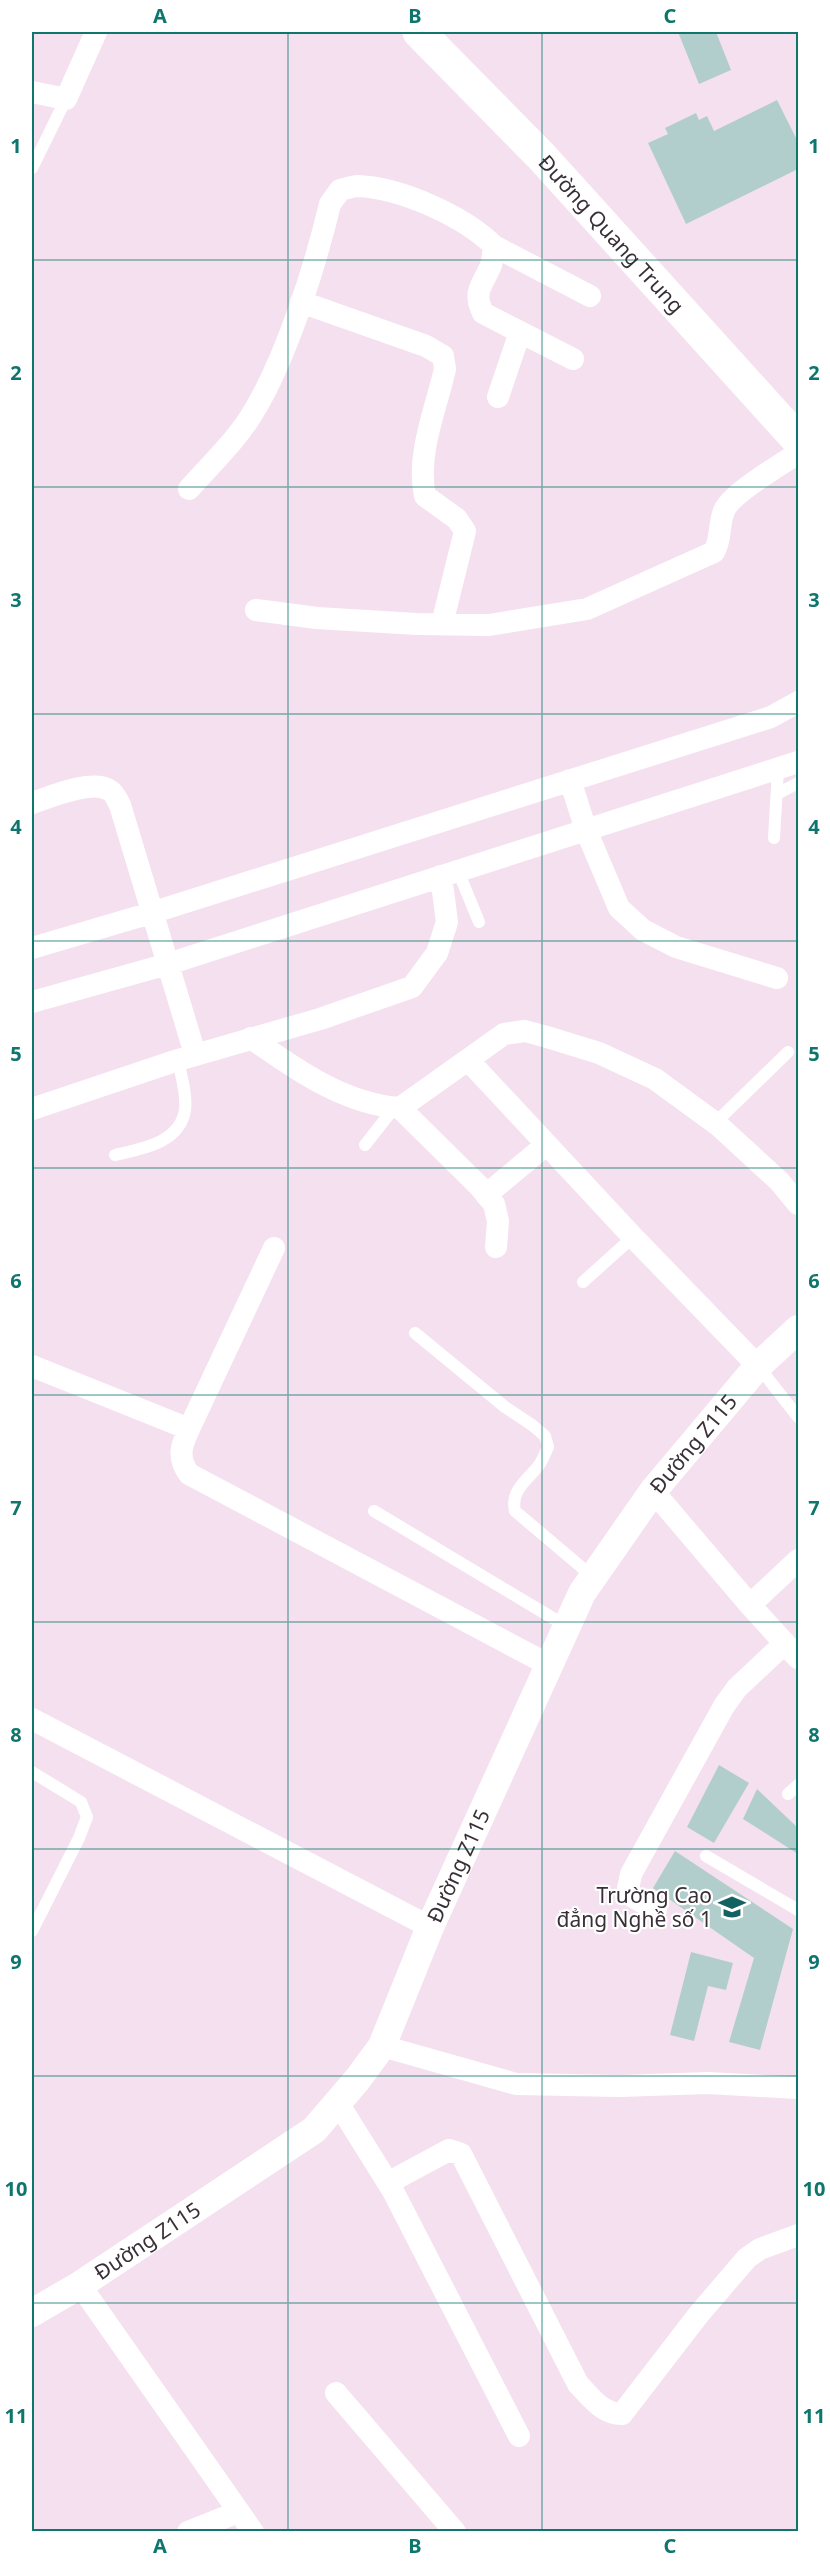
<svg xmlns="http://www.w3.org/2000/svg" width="830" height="2563" viewBox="0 0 830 2563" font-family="'Noto Sans',sans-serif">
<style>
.building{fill:#b2cecc}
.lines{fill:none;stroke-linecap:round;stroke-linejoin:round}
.service{stroke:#fff;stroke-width:12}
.minor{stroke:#fff;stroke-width:22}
.tertiary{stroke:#fff;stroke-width:28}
.primary{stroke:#fff;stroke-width:33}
.grid{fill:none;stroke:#0f766e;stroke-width:1.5;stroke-opacity:0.55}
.labels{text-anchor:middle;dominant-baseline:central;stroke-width:4.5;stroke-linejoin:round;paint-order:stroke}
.street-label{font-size:21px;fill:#383036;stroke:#fff}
.poi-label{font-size:21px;fill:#383036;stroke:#fff;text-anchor:end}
.neatline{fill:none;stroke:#0f766e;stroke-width:2}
.grid-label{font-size:20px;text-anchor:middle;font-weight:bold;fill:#0f766e}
</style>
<rect width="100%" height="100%" fill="#f5e0ef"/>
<path class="building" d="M678 32H716L731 70 699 84Z
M777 100 798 142V169L686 224 648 143 668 134 665 128 696 113 699 120 707 116 714 131Z
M719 1765 749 1783 714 1843 687 1827Z
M757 1789 798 1828V1854L743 1819Z
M675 1851 793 1929 760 2050 729 2042 754 1958 653 1888Z
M691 1952 733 1963 726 1990 708 1986 694 2041 670 2035Z"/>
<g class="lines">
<path class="service" d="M32 168 66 99
M777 794 798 783
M774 838 778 769
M458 871 479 922
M715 1123 788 1052
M365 1145 394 1108
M115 1155C141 1149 180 1143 185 1110 187 1094 181 1076 178 1060
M583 1282 633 1237
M415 1333 505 1407 532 1425 545 1436 548 1447C545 1453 543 1460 539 1465 528 1480 510 1490 515 1511L593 1577
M758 1366 798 1417
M374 1511 566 1626
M32 1772 81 1802 87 1817 79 1838 32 1931
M788 1794 798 1785
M706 1856 798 1910"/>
<path class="minor" d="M32 92 66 99 96 32
M494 246 590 296
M301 302 426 346 443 356 445 369C436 409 416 455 425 496L457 519 465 531 442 624
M498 397 520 332
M189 489C211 464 237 440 254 411 287 356 315 267 330 204L340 190C345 189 352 186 358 186 401 188 464 216 494 246 493 252 493 259 491 265 483 285 472 291 483 313L573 359
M256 610 317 618 417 624 489 625 587 609 714 552C722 538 718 525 724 511 730 494 782 464 798 453
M570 780 586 830 619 908 643 930 676 947 777 978
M32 803C50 797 92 779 109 790 115 793 117 800 120 805L195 1054
M32 948 151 913 771 717 798 702
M32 1002 168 964 798 762
M251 1038C295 1069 344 1104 400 1108L504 1034 525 1031 547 1037 599 1053 655 1079 718 1125 779 1181 798 1204
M468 1060 633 1237 758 1366
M400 1108 480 1187 494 1204 498 1221 496 1247
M32 1109 178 1060 320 1019 412 987 437 953 447 922 441 876
M486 1195 546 1145
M32 1366 189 1429C181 1446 177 1457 189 1474L551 1666
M189 1429 274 1248
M653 1491 750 1605 798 1658
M750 1605 798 1560
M32 1719 430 1927
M656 1910 633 1897 628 1889 631 1874 724 1706 737 1688 785 1643
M382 2046 516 2084 620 2086 708 2083 798 2088
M338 2103 393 2191 519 2436
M393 2191 392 2184 397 2178 449 2150 461 2154 578 2384C591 2397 602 2414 622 2414L699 2314 747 2258 760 2249 798 2235
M80 2285 253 2532
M336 2393 455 2532
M188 2532 238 2512"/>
<path class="tertiary" id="s1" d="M32 2313 80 2285 314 2130 357 2080 382 2046 430 1927 582 1593 653 1491 758 1366 798 1329"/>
<path class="primary" id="s2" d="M419 32 542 157 798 440"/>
</g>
<path class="grid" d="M288 32V2532M542 32V2532M32 260H798M32 487H798M32 714H798M32 941H798M32 1168H798M32 1395H798M32 1622H798M32 1849H798M32 2076H798M32 2303H798"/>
<defs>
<symbol id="university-bare" viewBox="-9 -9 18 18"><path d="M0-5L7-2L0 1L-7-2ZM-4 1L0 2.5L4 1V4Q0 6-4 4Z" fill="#126261" stroke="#fff" stroke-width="2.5" paint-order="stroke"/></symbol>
</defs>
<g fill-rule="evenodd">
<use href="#university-bare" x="713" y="1888" width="38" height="38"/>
</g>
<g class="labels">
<g class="street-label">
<text stroke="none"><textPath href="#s2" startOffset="279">Đường Quang Trung</textPath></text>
<text stroke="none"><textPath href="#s1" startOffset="1126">Đường Z115</textPath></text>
<text stroke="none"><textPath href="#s1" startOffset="640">Đường Z115</textPath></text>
<text stroke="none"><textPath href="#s1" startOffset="136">Đường Z115</textPath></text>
</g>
<g class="poi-label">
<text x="712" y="1895">Trường Cao<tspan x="712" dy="24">đẳng Nghề số 1</tspan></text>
</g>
</g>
<rect width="830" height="2563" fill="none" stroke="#ffffff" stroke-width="66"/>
<rect x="33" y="33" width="764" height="2497" class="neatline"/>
<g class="grid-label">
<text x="160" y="23">A</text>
<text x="415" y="23">B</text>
<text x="670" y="23">C</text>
<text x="16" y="153">1</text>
<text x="814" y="153">1</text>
<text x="16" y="380">2</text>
<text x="814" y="380">2</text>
<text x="16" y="607">3</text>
<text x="814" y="607">3</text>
<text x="16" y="834">4</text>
<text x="814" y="834">4</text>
<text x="16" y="1061">5</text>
<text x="814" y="1061">5</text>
<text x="16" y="1288">6</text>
<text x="814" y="1288">6</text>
<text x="16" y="1515">7</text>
<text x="814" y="1515">7</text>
<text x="16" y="1742">8</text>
<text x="814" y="1742">8</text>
<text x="16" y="1969">9</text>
<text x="814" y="1969">9</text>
<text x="16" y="2196">10</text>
<text x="814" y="2196">10</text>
<text x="16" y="2423">11</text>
<text x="814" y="2423">11</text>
<text x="160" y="2553">A</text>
<text x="415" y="2553">B</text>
<text x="670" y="2553">C</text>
</g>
</svg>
